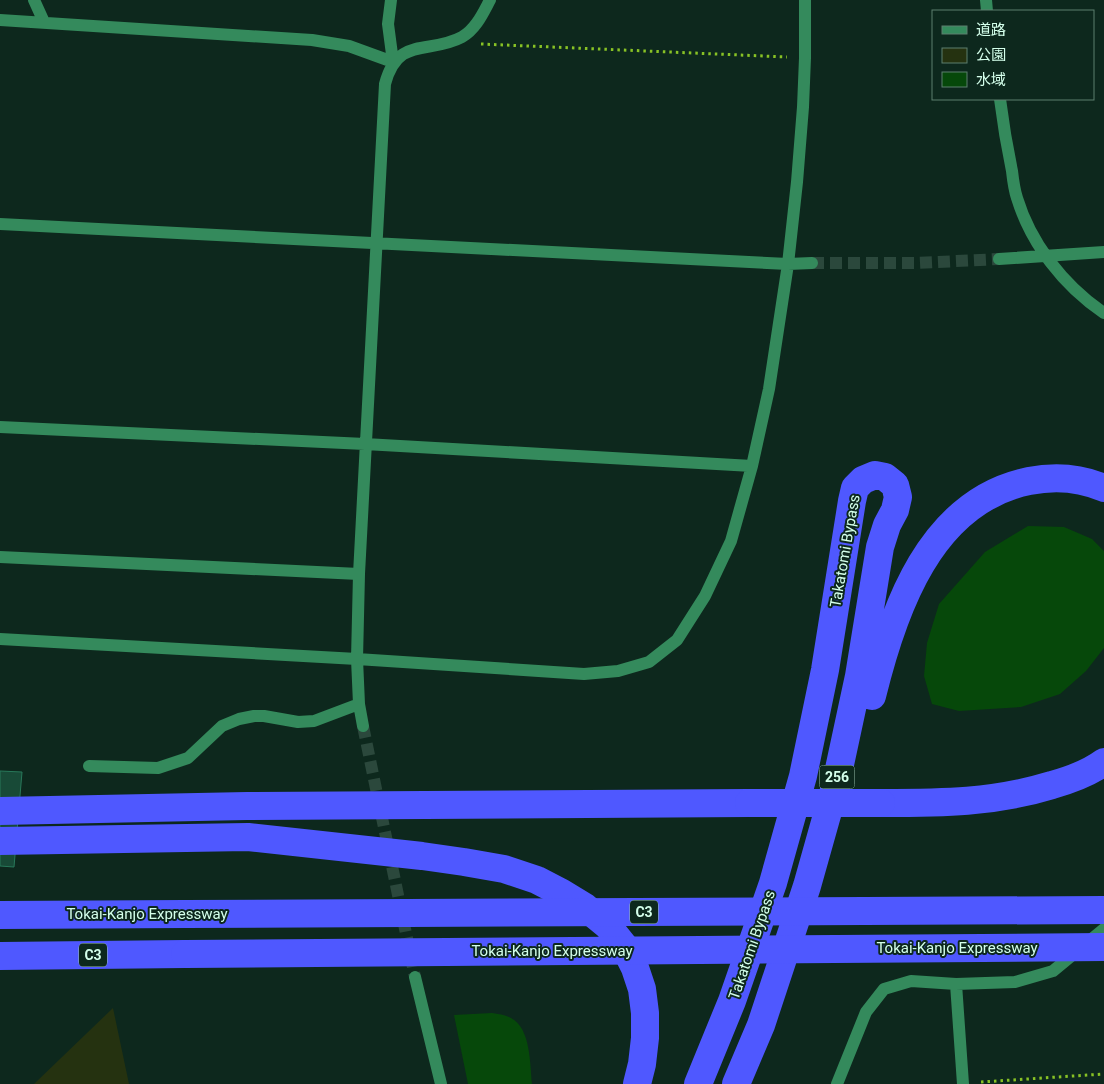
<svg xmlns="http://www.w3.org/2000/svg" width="1104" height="1084" viewBox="0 0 1104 1084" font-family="Roboto,'Noto Sans JP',sans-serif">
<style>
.green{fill:#253210}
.water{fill:#06480a}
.building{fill:#184a37;stroke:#28785a}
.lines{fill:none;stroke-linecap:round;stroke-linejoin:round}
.minor-tunnel{stroke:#2b483c;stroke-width:12;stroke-dasharray:12 6;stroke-linecap:butt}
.path{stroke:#88c225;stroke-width:3;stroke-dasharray:2.5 4;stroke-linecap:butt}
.minor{stroke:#348a5c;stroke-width:12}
.highway{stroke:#4f58ff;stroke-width:28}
.highway-bridge{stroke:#4f58ff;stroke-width:28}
.labels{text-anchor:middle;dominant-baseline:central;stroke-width:4;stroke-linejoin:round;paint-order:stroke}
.shield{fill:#0d281d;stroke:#98bead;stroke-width:1}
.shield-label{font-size:14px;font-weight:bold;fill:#d4ffeb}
.street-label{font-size:15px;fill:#d4ffeb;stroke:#0d281d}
</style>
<rect width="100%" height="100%" fill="#0d281d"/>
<path class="green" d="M113 1008 129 1084H34Z"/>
<path class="water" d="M1028 526 1064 527 1092 539 1104 551V648L1086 671 1060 694 1021 707 959 711 932 704 924 676 927 643 939 604 985 552Z
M492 1013C498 1014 506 1015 511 1018 531 1028 530 1065 532 1084H468L454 1015Z"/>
<path class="building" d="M0 771 22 772 14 867 0 866Z"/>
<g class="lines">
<path class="minor-tunnel" d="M812 263H917L999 259
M363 726 415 977"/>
<path class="path" d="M481 44 787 57
M981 1082 1104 1074"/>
<path class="minor" d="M34 0 44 22
M391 0 388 24 393 62
M986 0 987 11
M0 20 312 40 349 46 393 62
M1000 99C1003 123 1007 147 1012 171 1013 180 1014 189 1017 198 1031 244 1064 286 1104 313
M0 224 788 264 812 263
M999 259 1104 252
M0 427 365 444 752 466
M0 557 359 574
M0 639 357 659 584 674 618 671 649 662 677 640 705 596 731 541 752 466 769 389 788 264 797 182 803 107 805 58V0
M363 726 359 704 357 659 359 574 385 84C398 35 429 55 462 37 476 29 483 13 490 0
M89 766 158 768 188 758 222 726 239 719 254 716H264L298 722 314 721 359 704
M415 977 441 1084
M956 984 963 1084
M837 1084 866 1012 884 989 911 981 956 984 1015 982 1053 971 1104 929"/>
<path class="highway" d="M872 696C893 610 930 501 1029 481 1054 476 1081 478 1104 488
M881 803C942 803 993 803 1052 785 1070 780 1089 773 1104 762
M0 811 247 806 749 803
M0 841 248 837 422 856 464 862 504 869 537 880 562 893 585 907 608 926 624 946 635 968 642 989 645 1013V1038L642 1064 637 1084
M0 915 185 914
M0 956 185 954
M698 1084 732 1001 773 883 803 776 825 670 852 501 855 488 863 480 875 475 885 477 895 485 898 497 895 510 887 525 880 547 859 676 836 783 807 886 761 1025 736 1084"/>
<path class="highway-bridge" d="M749 803H881
M185 914 1104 910
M185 954 1104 947"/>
</g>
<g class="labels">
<g class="shield">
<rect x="819.5" y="765.5" width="35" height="23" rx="4"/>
<rect x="630" y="900.5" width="28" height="23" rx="4"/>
<rect x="79" y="943.5" width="28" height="23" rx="4"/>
</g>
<g class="shield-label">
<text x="837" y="777">256</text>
<text x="644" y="912">C3</text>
<text x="93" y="955">C3</text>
</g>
<g class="street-label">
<text transform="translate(845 551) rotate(-80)">Takatomi Bypass</text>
<text x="147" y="914">Tokai-Kanjo Expressway</text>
<text transform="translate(752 945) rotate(-71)">Takatomi Bypass</text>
<text x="957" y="948">Tokai-Kanjo Expressway</text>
<text x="552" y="951">Tokai-Kanjo Expressway</text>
</g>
</g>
<rect x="932" y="10" width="162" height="90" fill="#0d281d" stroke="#5d7e6f"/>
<rect x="942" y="26" width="25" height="8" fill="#348a5c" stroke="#5d7e6f"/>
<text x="976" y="35" font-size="15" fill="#d4ffeb">道路</text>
<rect x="942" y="48" width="25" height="15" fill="#253210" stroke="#5d7e6f"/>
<text x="976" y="60" font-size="15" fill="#d4ffeb">公園</text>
<rect x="942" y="72" width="25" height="15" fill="#06480a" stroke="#5d7e6f"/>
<text x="976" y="85" font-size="15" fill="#d4ffeb">水域</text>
</svg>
